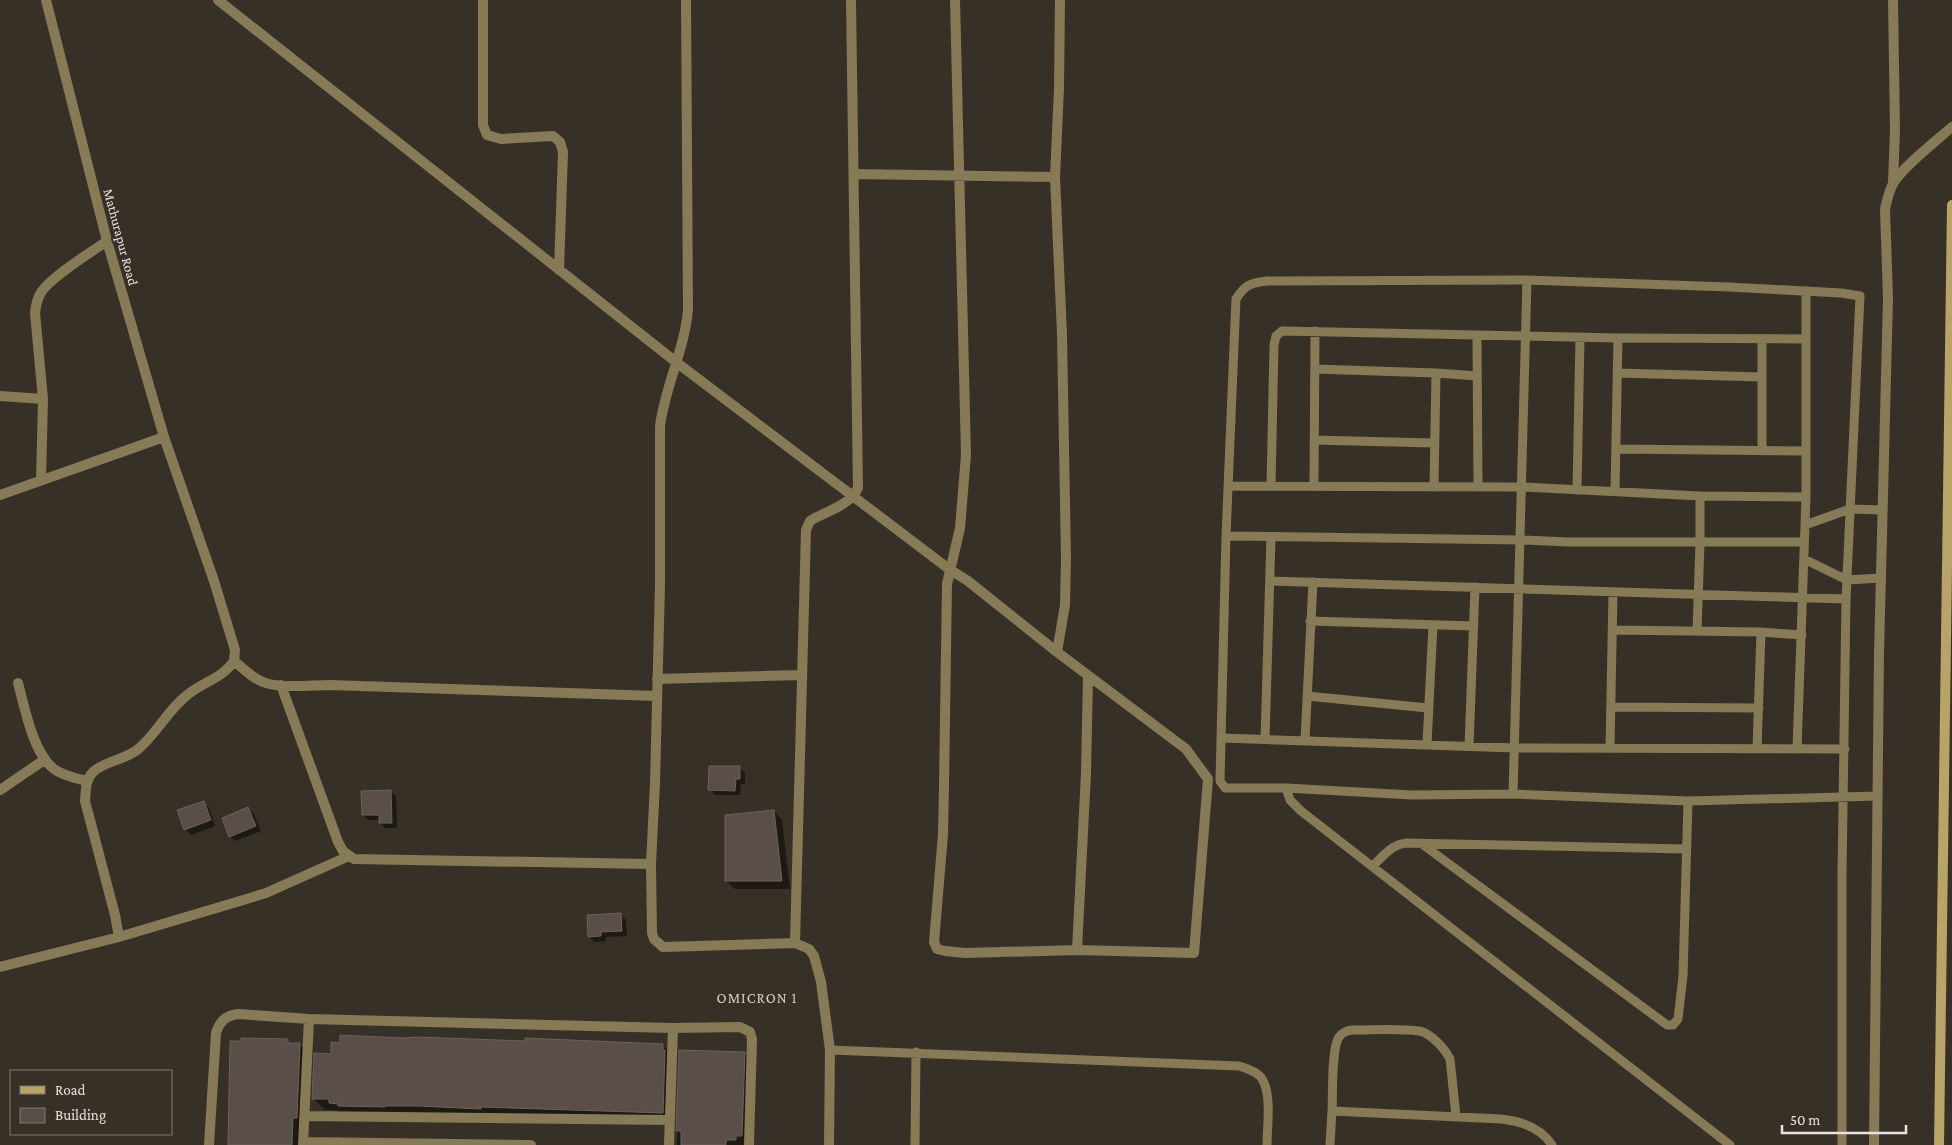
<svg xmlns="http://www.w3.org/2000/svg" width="1952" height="1145" viewBox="0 0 1952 1145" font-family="'Crimson Pro',serif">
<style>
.shadow{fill:#0007}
.building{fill:#594e48;stroke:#6d625b}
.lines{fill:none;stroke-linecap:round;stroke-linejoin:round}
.lane{stroke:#877a57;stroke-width:9}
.street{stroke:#877a57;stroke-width:10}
.secondary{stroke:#b8a369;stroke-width:10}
.labels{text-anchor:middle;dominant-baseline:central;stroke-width:4.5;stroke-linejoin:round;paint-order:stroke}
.street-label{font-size:14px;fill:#e8e3de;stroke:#373027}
.neighbourhood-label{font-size:15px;letter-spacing:1px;fill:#d6cdc2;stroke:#373027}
</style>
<rect width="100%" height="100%" fill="#373027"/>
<path class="shadow" d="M740 768 745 773V784H741L740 795H715L710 789Z
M390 791 396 796 397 828H385L380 823V820H368L363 815Z
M203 802 209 808 215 826 191 835 186 829 179 811Z
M248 809 254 814 261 831 235 841 230 836Z
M774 811 782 820 790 889H735L726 881Z
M621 915 626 920 627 936 606 937V941L594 942 589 936Z
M287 1040 291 1044H299L311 1055 303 1145H229Z
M663 1045 674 1057V1124L341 1114 337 1110H325L313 1098 332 1055Z
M680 1051 744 1053 756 1064 753 1145H677Z"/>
<path class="building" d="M709 766H740V779H736L735 791 708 790Z
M391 790 392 823H379V815H362L361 791Z
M204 801 211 820 184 830 177 810Z
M248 807 256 826 229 837 222 818Z
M774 810 782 881H725V815Z
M621 913 622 931 601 932V936L588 937 587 915Z
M340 1035 403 1038 417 1037 525 1041V1038L663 1044V1050H665L663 1113 481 1107V1109L419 1106H385V1107L338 1106V1104L329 1103V1099H312L314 1053 331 1054V1042L340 1043Z
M241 1038 288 1039V1043H300L297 1118H293L292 1145H228L230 1041H241Z
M679 1050 745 1052 742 1136H736V1140H726V1145H681V1131H676Z"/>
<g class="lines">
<path class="lane" d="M1477 335 1478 487
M1762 339V451
M1315 369 1436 373 1477 376
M1617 373 1762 377
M1314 440 1434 443
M1616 449 1806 451
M1228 486 1523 487 1700 496 1806 497
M1271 486 1274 345 1276 336 1282 331 1618 338 1806 339
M1314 486 1315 331
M1434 487 1436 373
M1577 490 1580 337
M1615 491 1618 338
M1805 525 1850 509 1883 510
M1226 536 1522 540 1569 542H1804
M1804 559 1847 580 1881 578
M1270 581 1846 599
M1310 621 1474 626
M1613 630 1761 632 1802 635
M1697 631 1700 543V496
M1307 696 1428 708
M1611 707 1759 708
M1222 738 1515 748 1845 749
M1265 739 1271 537
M1305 740 1313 582
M1427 744 1433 625
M1469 746 1475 587
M1610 748 1613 592
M1757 749 1761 632
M1797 749 1806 497V291
M1286 788 1290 800 1301 811 1730 1145
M1513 794 1527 280
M1422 844 1667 1025H1673L1678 1019 1683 976 1688 801
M1373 866C1383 856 1392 844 1407 843L1686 849
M830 1050 1239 1066C1246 1068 1259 1073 1262 1079 1272 1094 1267 1127 1267 1145
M1332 1111C1333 1095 1331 1049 1339 1037 1343 1032 1346 1031 1352 1030 1372 1030 1400 1028 1419 1031 1431 1033 1445 1049 1450 1059L1456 1116
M915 1145 916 1052
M1330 1145 1332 1111 1501 1119C1520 1121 1541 1128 1552 1145
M1842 1145V875L1846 599 1860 296 1841 293 1729 287 1527 280 1267 281C1250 283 1245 285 1236 299L1226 536 1220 781 1225 788H1286L1412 795 1513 794 1688 801 1878 796"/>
<path class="street" d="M46 0 107 241 164 437 214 581 235 650 234 661C222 679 202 682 186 696 167 711 156 735 137 750 124 760 105 761 93 772 85 780 86 791 85 801L115 915 119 937
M218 0 676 362 949 569 968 581 1057 652 1186 749 1208 779 1194 953 1077 950 965 953 945 951 937 949 934 942 943 834 944 786 947 584 960 528 966 455 955 0
M483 0V125L487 135 501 139 553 136 560 142 563 152 559 270
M686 0 688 309C685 349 665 386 660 426V584L655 783 651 864 652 933 654 939 663 947 795 943 809 949 814 956 821 982 830 1050 829 1145
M854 174 1055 177
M1893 183 1895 130 1893 0
M0 396 43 399
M41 480 43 399 35 313C36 305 37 298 42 291 54 275 90 253 107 241
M0 495 164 437
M1057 652 1065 605 1066 559 1062 334 1055 177 1059 88 1060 0
M234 661C243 668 252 678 263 682 280 689 311 685 330 685L657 696
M657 679 801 675
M18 683C25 709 33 753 54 769 63 776 76 778 87 781
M281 685 338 842 343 851 354 859 651 864
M0 790 44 760
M795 943 806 530 810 521C827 510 847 508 858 488L851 0
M1077 950 1086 773 1088 676
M0 967 119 937 250 898 266 893 349 856
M305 1116 670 1120
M304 1142 531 1145
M209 1145 216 1033C220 1021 225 1016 238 1014L309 1019 673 1028 740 1027 750 1032 752 1039 749 1145
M303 1145 309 1019
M669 1145 673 1028
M1874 1145 1879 653 1888 298 1885 209C1887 200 1889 190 1894 182 1904 166 1936 141 1952 127"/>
<path class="secondary" d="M1939 1145 1952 205"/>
</g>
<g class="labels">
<g class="street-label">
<text transform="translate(121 237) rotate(75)">Mathurapur Road</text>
</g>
<g class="neighbourhood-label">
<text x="757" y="998">OMICRON 1</text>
</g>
</g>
<rect x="10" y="1070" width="162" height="65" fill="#373027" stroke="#7e7870"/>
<rect x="20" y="1086" width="25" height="8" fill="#b8a369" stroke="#7e7870"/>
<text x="55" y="1095" font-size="15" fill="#e8e3de">Road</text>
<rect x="20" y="1108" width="25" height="15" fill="#594e48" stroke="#7e7870"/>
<text x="55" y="1120" font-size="15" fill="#e8e3de">Building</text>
<path d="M1782 1125v8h124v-8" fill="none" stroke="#e8e3de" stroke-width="2.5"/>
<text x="1790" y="1125" font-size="15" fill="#e8e3de" stroke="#373027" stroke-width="4" paint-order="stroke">50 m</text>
</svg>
